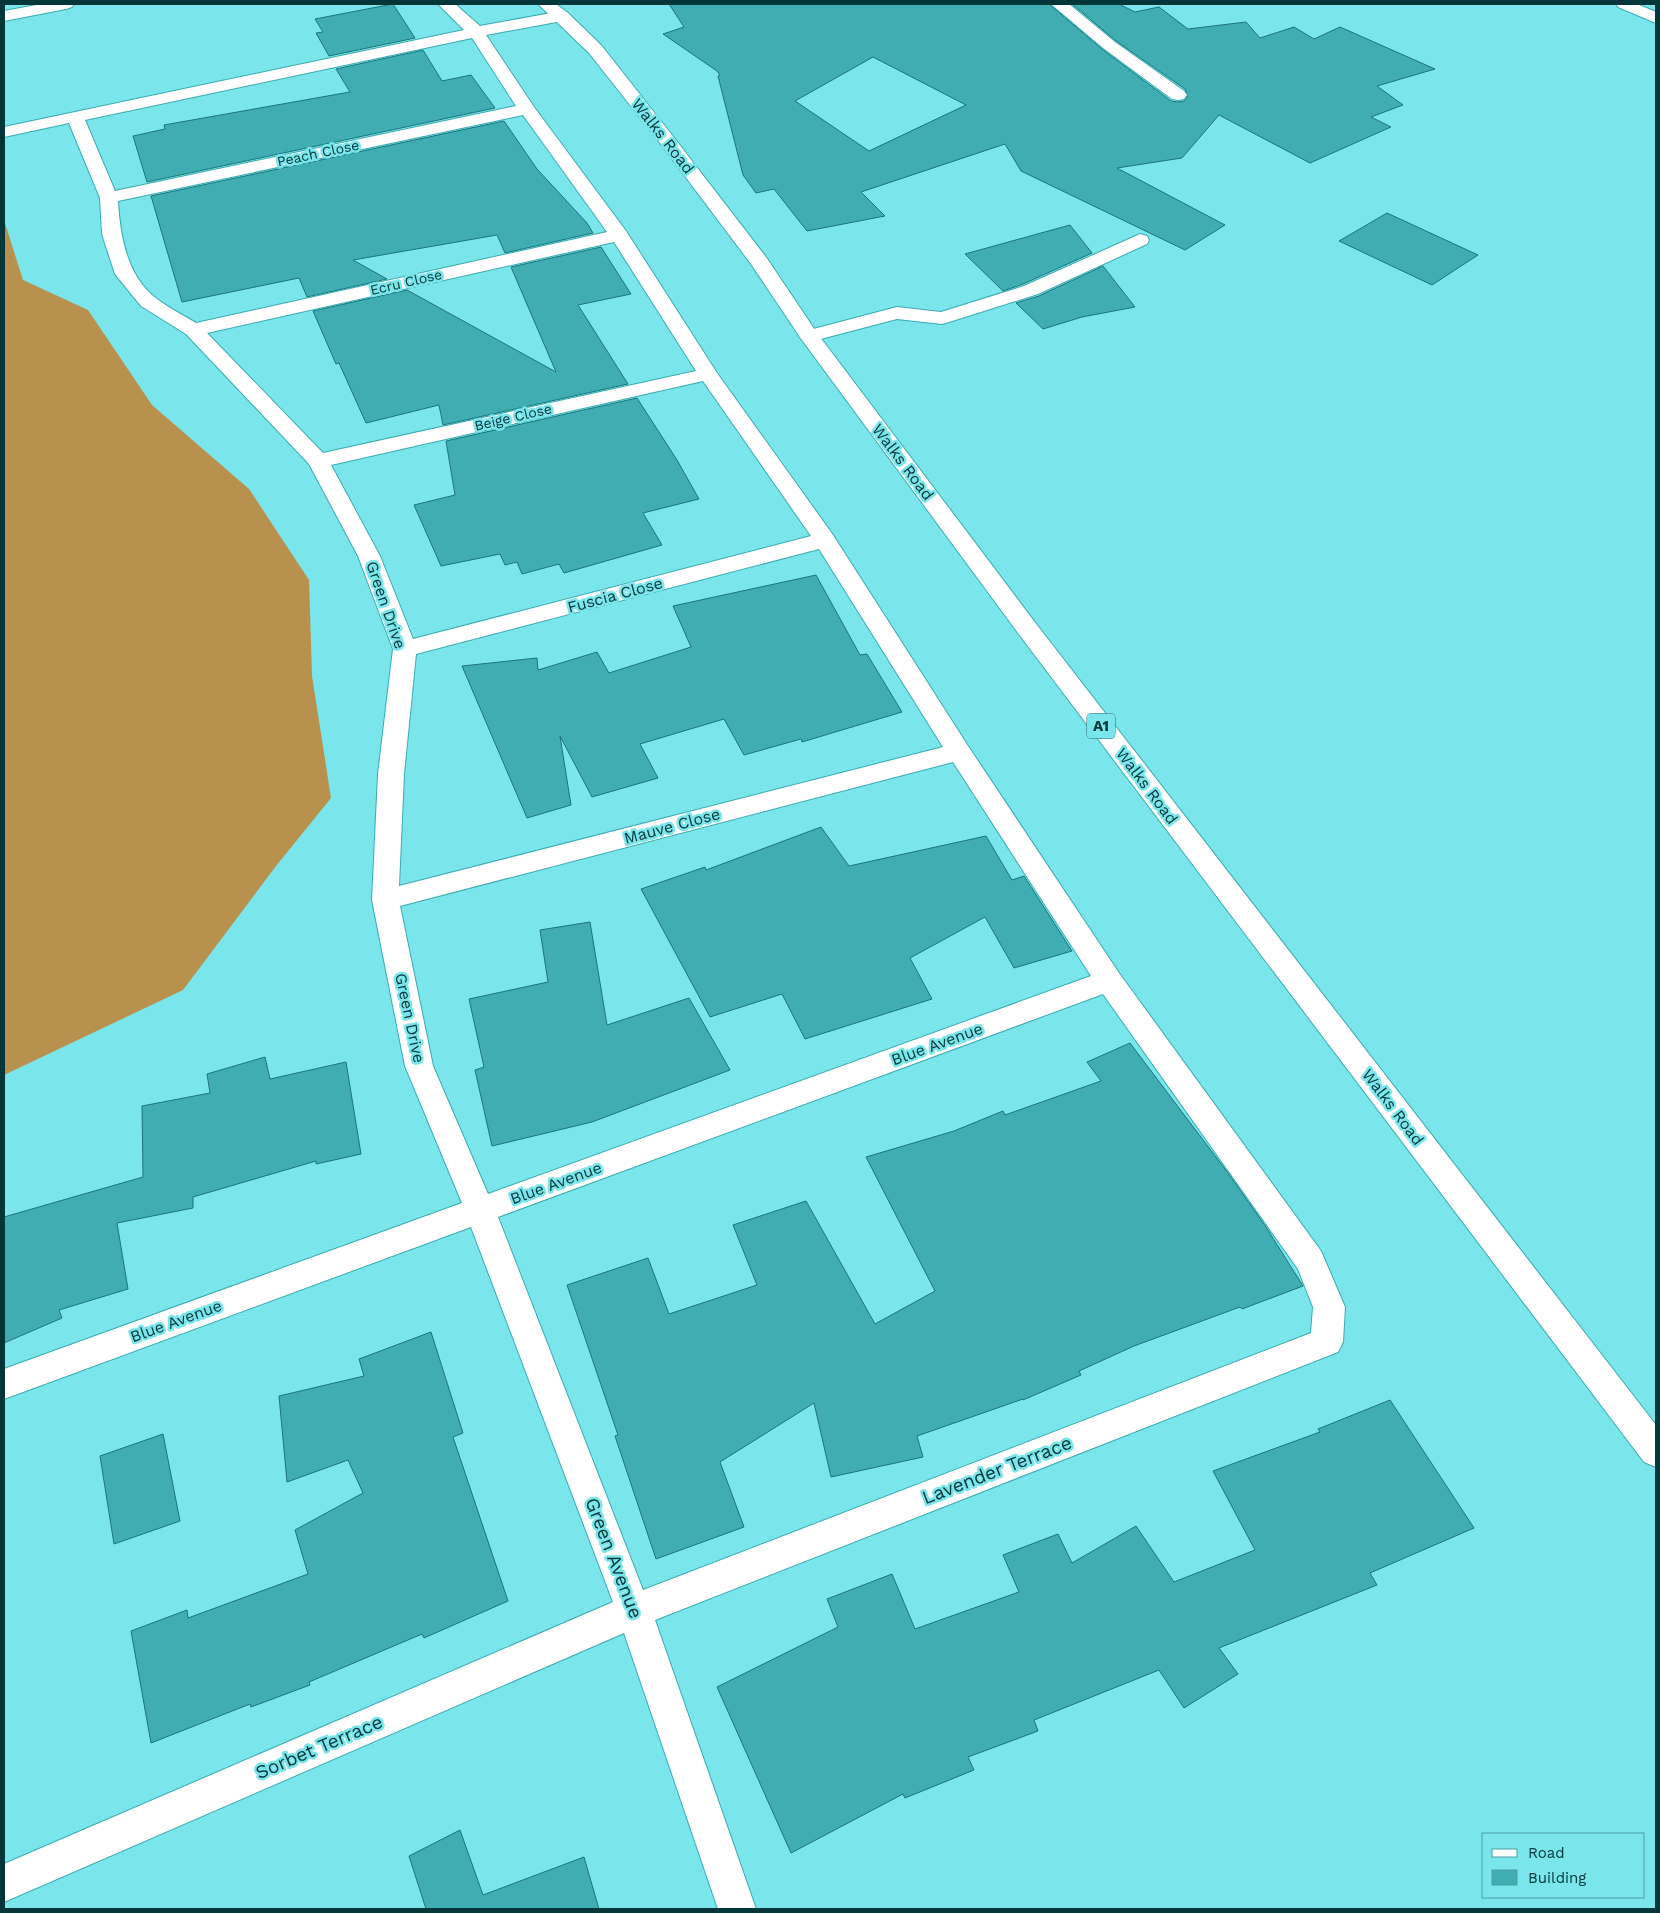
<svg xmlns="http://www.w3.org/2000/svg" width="1660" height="1913" viewBox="0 0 1660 1913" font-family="'Work Sans',sans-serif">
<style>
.forest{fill:#b7914d}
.building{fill:#40adb2;stroke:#1d757a;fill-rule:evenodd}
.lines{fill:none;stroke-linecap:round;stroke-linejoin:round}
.minor-casing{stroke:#3babb1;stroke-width:2}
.major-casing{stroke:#3babb1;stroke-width:2}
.minor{fill:#fff;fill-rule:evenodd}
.major{fill:#fff;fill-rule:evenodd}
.labels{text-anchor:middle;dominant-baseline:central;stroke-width:5;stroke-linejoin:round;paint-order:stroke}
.far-street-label{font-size:14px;fill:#033639;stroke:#7ae5ea}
.shield{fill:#7ae5ea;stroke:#276a6e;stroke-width:1}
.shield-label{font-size:15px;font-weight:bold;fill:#033639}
.street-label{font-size:16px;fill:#033639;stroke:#7ae5ea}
.near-street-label{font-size:19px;fill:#033639;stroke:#7ae5ea}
</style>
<rect width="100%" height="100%" fill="#7ae5ea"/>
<path class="forest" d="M4 220 23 280 88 310 152 405 249 489 309 580 312 676 331 798 276 866 183 990 4 1075Z"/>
<path class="building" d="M393 4 415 38 329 56 316 33 323 32 315 19Z
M669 4H1049L1102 49 1171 101 1178 102 1184 101 1188 96 1185 89 1116 41 1072 4H1119L1135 12 1159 7 1188 29 1246 22 1260 38 1294 27 1314 39 1340 27 1435 69 1377 86 1403 105 1371 117 1391 127 1310 163 1219 115 1182 158 1117 168 1225 225 1185 250 1021 171 1005 144 861 192 885 216 807 231 774 189 756 193 743 175 718 76 720 75 717 71 663 34 684 27ZM873 57 966 105 869 151 795 101Z
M423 50 442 81 471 75 495 108 147 182 133 136 165 129 164 125 350 92 336 69Z
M504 121 537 169 587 223 593 233 505 253 497 235 353 260 387 279 307 297 299 278 182 302 151 196Z
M1387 213 1478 255 1432 285 1339 241Z
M1070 225 1092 253 1023 284 1003 291 965 254Z
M601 247 631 294 578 305 628 384 443 425 439 405 366 423 339 363 336 364 313 311 407 290 556 372 511 267Z
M1103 266 1135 307 1082 317 1043 329 1016 303 1039 296Z
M637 398 677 460 699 499 643 513 662 545 564 573 559 564 522 574 517 562 505 565 500 554 441 566 414 505 455 495 446 441Z
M816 575 860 655 867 654 902 712 802 742 801 739 744 755 724 719 640 744 658 778 592 797 560 736 571 805 527 818 462 666 537 658 538 670 597 652 609 673 691 647 673 606Z
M821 827 849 866 986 836 1012 880 1024 876 1072 951 1014 968 985 917 910 958 932 999 805 1039 782 994 710 1017 641 889 705 867 706 870Z
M590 922 607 1025 689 998 730 1070 592 1122 492 1146 475 1070 484 1067 469 999 548 982 540 930Z
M1130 1043 1228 1173 1266 1227 1303 1286 1242 1309 1240 1307 1134 1346 1079 1371 1081 1375 1023 1400V1399L917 1436 923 1457 831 1477 814 1403 720 1462 744 1527 656 1559 615 1436 618 1435 567 1285 648 1258 669 1314 757 1285 733 1225 806 1201 875 1324 935 1291 866 1157 954 1131 1003 1111 1005 1115 1101 1081 1087 1062Z
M265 1057 270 1079 346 1062 361 1154 316 1164V1161L193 1197V1208L117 1223 128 1289 59 1310 62 1318 4 1343V1217L143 1177 142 1106 210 1093 207 1074Z
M431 1332 463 1433 453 1437 508 1601 424 1638 422 1634 309 1682 310 1685 251 1707 250 1704 151 1743 131 1631 187 1610 188 1618 308 1574 295 1530 363 1493 348 1460 287 1482 279 1396 364 1376 359 1359Z
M1390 1400 1474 1528 1370 1573 1377 1585 1219 1648 1238 1674 1184 1708 1159 1670 1034 1720 1038 1731 968 1757 974 1770 905 1798 903 1794 791 1853 717 1687 838 1627 827 1599 892 1574 915 1629 1019 1592 1003 1555 1058 1534 1072 1563 1136 1526 1174 1582 1255 1550 1213 1471 1320 1432 1318 1429Z
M163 1434 180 1521 114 1544 100 1456Z
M460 1830 483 1895 584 1857 599 1909H426L409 1856Z"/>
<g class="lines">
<defs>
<path id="minor" d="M42 4H74L72 7 66 9 4 21V11Z
M438 4H455L480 26 562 11 568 13 570 16 568 19 562 21 486 35 534 107 626 231 717 373 833 535 968 746 1119 973 1321 1251 1345 1307 1343 1342 1338 1352 655 1620 756 1909H718L624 1633 4 1902V1864L613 1602 471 1227 4 1399V1369L462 1203 405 1066 372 900 378 774 393 649 358 556 309 464 186 334 141 306 115 274 102 234 100 198 69 123 4 137V127L464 30ZM472 38 516 106 115 191 85 120ZM523 115 607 232 196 323C183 315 169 308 157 299 127 277 120 236 118 201ZM614 242 696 371 323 453 207 333ZM703 381 811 536 413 639 380 556 331 465ZM819 549 943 747 399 886 404 774 416 654ZM953 762 1091 976 488 1194 433 1066 400 906ZM1103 994 1298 1269 1313 1307 1311 1333 643 1590 498 1217Z
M1051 4H1069L1115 42 1184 91 1187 95 1184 99 1178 100 1172 99 1103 48Z
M1616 4H1637L1656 12V23L1618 7Z
M1140 234 1147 236 1149 240 1147 244 1038 294 949 322 942 324 897 319 809 342 802 340 799 336 802 332 897 307 941 312 1024 286Z"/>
<path id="major" d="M538 4H556L568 13 601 45 672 135 766 257 817 333 1037 625 1656 1425V1467L1644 1462 1021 637 802 340 751 264 660 143 589 53Z"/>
</defs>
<use href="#minor" class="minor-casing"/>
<use href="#major" class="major-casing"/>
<use href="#minor" class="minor"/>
<use href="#major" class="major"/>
</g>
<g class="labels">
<g class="far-street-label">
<text transform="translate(318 153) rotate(-12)">Peach Close</text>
<text transform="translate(406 282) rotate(-13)">Ecru Close</text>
<text transform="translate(513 417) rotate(-13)">Beige Close</text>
</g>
<rect class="shield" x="1087" y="713.5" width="28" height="25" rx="4"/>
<g class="shield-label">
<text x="1101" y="726">A1</text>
</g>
<g class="street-label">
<text transform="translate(663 136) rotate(52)">Walks Road</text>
<text transform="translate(903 462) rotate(53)">Walks Road</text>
<text transform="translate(615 595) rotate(-15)">Fuscia Close</text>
<text transform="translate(386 605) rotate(71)">Green Drive</text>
<text transform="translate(1147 786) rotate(53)">Walks Road</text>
<text transform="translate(672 826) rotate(-15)">Mauve Close</text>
<text transform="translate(410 1018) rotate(78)">Green Drive</text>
<text transform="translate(937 1044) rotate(-20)">Blue Avenue</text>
<text transform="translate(1393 1107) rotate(53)">Walks Road</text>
<text transform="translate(556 1183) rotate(-20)">Blue Avenue</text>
<text transform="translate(176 1321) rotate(-20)">Blue Avenue</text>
</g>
<g class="near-street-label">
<text transform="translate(997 1470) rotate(-21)">Lavender Terrace</text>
<text transform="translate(614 1558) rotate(69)">Green Avenue</text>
<text transform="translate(319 1747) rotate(-23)">Sorbet Terrace</text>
</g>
</g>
<rect width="1660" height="1913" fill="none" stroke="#033639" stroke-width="10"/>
<rect x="1482" y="1833" width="162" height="65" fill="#7ae5ea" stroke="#4a9fa3"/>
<rect x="1492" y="1849" width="25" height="8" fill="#ffffff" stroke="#4a9fa3"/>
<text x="1528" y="1858" font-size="15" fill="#033639">Road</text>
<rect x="1492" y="1870" width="25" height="15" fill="#40adb2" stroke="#4a9fa3"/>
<text x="1528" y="1883" font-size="15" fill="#033639">Building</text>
</svg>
